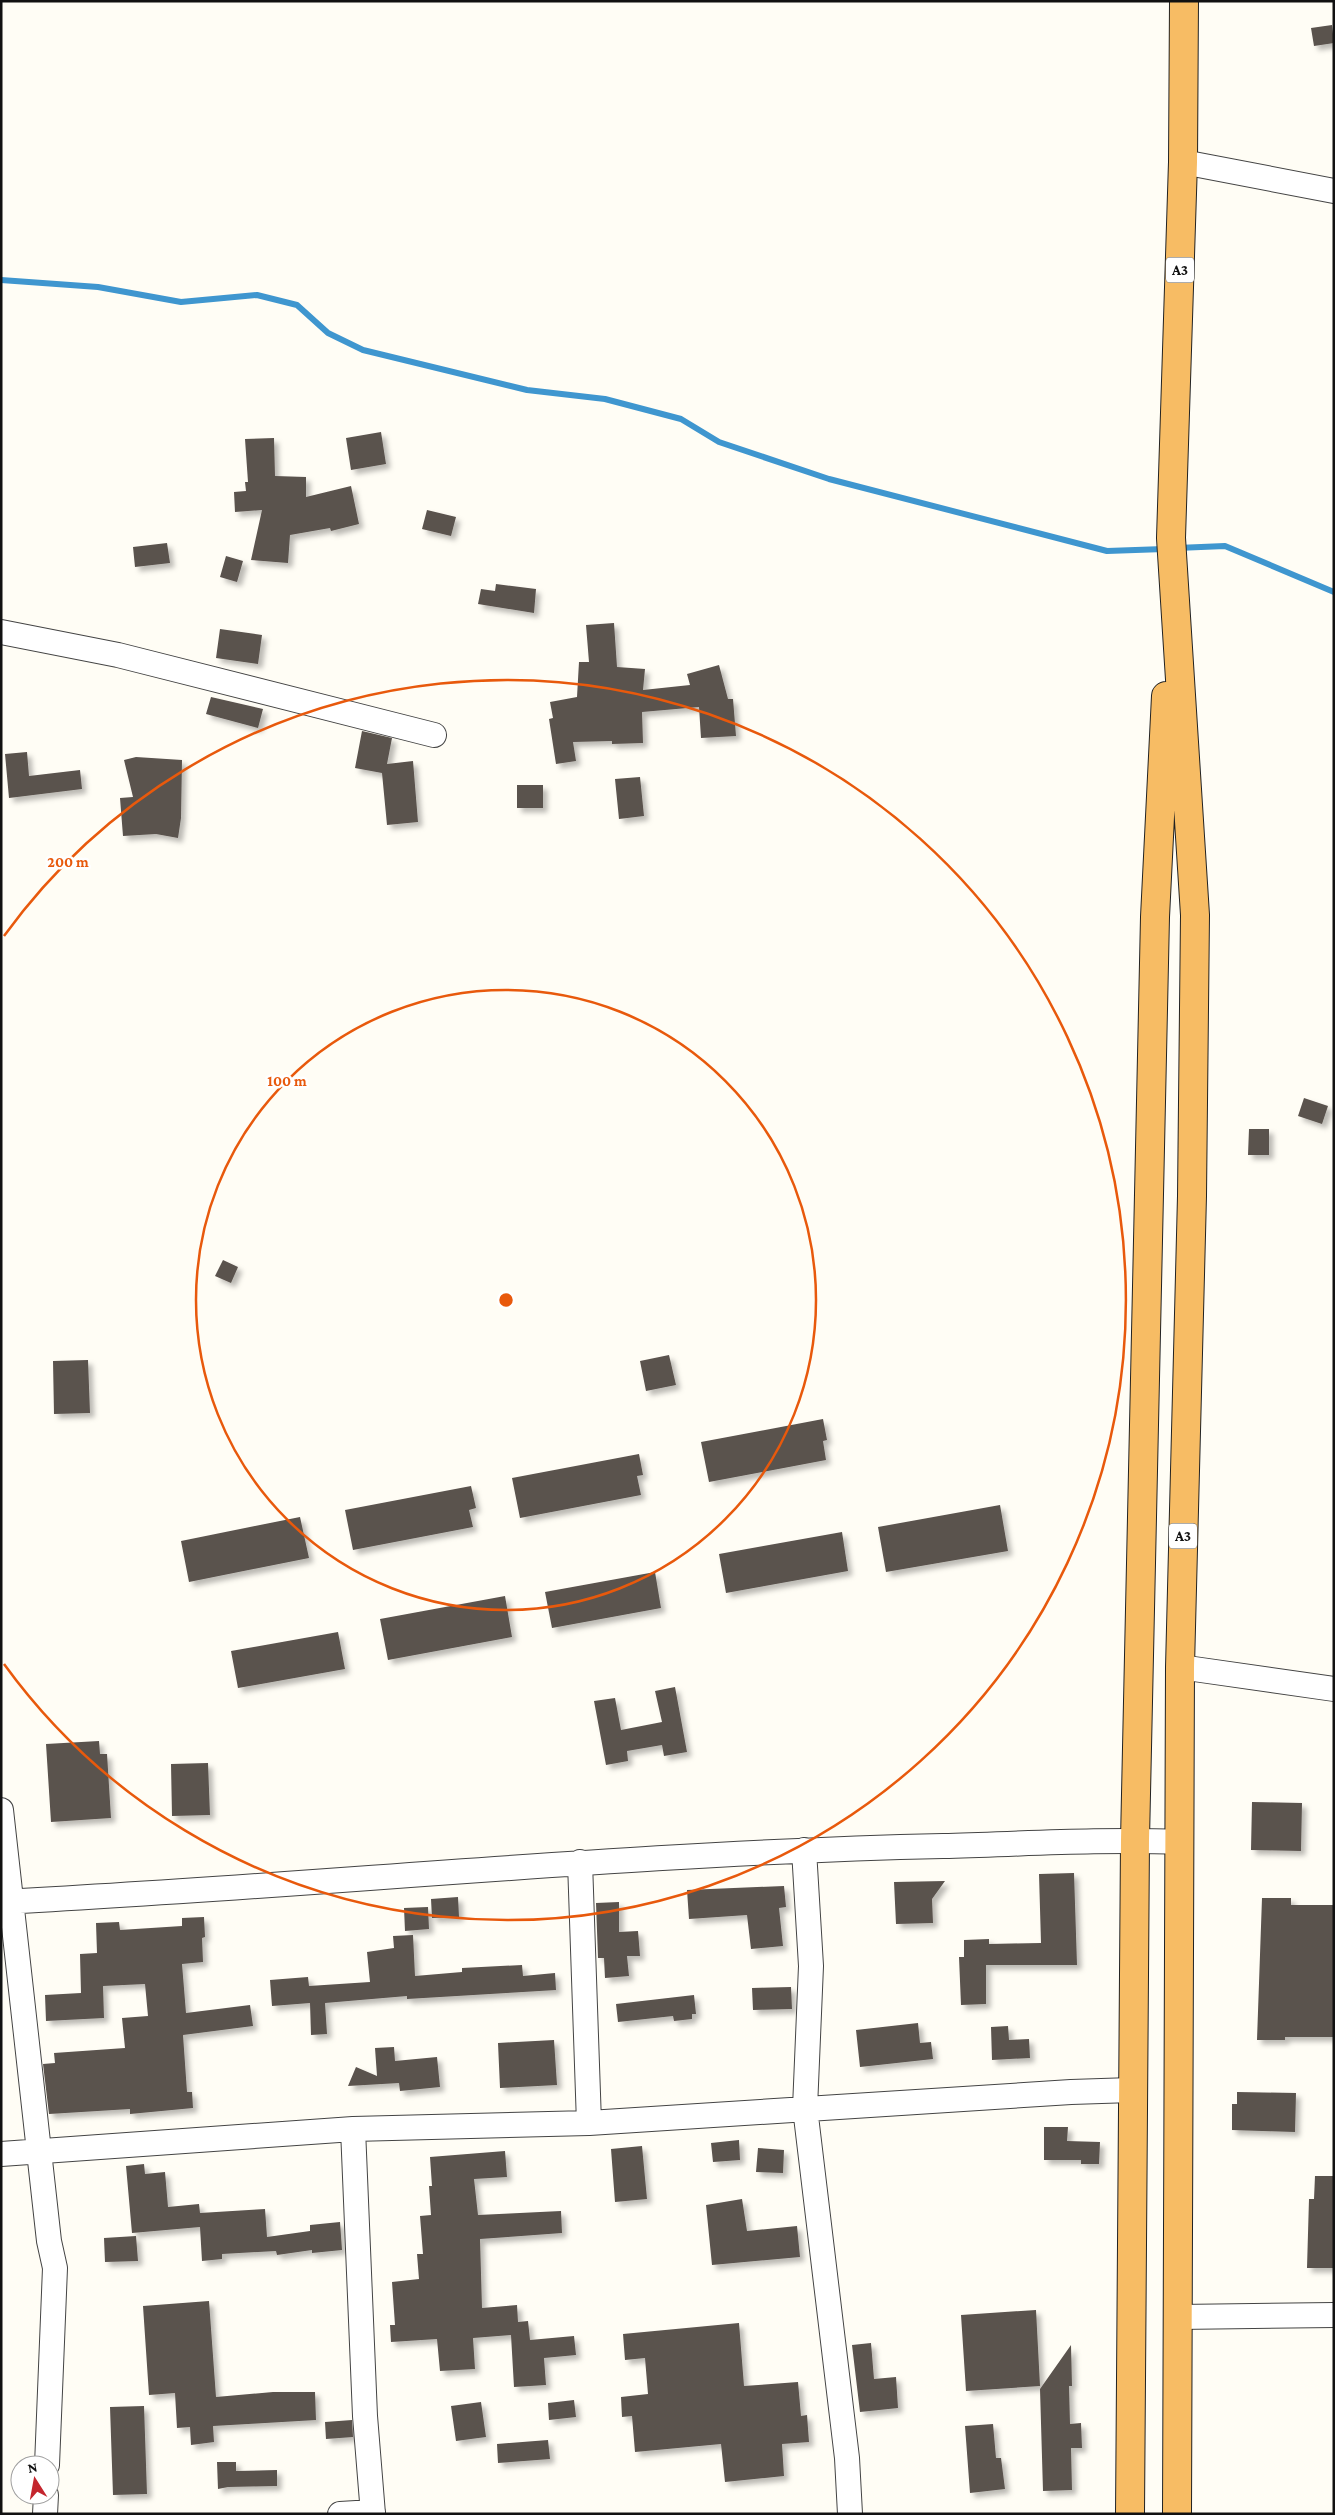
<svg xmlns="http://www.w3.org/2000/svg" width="1335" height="2515" viewBox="0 0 1335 2515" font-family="'Crimson Pro',serif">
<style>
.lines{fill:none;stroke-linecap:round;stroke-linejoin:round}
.stream{stroke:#3f96cf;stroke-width:6}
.building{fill:#5a524d;filter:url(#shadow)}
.minor-casing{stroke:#444;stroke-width:26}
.trunk-casing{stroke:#222;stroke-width:30}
.minor{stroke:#fff;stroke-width:24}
.trunk{stroke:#f7bc64;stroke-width:28}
.ring{fill:none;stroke:#e8590c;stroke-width:2.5}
.labels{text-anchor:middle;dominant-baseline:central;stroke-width:5;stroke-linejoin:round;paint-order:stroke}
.shield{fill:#fff;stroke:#585858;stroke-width:1}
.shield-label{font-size:15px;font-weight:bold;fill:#111}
.centre{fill:#e8590c;stroke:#fff;stroke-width:2.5}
.ring-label{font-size:15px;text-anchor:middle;font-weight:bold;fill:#e8590c;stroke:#fff;stroke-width:5;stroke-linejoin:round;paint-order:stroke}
</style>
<defs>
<filter id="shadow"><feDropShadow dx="4.5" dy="4.5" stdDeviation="2.5" flood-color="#0004"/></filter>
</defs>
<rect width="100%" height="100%" fill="#fffdf5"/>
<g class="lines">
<path class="stream" d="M1 280 98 287 181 302 257 295 297 305 328 333 363 350 527 390 605 399 681 419 719 442 829 479 1107 551 1164 549
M1177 548 1225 546 1334 592"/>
</g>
<path class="building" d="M1332 25 1334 43 1314 46 1311 28Z
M381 432 386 464 351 470 346 438Z
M274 438 275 476 306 477V497L351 486 359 524 331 531 330 528 290 535 288 563 251 560 262 510 235 512 234 492 246 491 245 482H248L245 439Z
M427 510 456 517 451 536 422 529Z
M167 543 170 563 135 567 133 547Z
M226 556 243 561 237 582 220 577Z
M496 584 536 589 534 613 478 604 481 589 495 591Z
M614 623 617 667 645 669 643 690 690 685 687 674 719 665 728 699H733L736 736 701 738 699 707 642 712 643 743 612 744V741L573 742 576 761 556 764 549 719 553 718 550 702 577 697 579 662H589L586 625Z
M220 629 262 635 258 664 216 658Z
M211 697 263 709 258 728 206 714Z
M362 731 392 738 387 764 413 761 418 822 387 825 382 773 355 768Z
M27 752 29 776 80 770 82 789 9 798 5 754Z
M136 757 182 760 181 818 178 838 156 834 123 836 120 798 133 797 124 760Z
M640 777 644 816 619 819 615 779Z
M517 785H543V808H517Z
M1304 1098 1328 1106 1322 1124 1298 1116Z
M1249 1129H1269V1155H1248Z
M223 1260 238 1267 231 1283 215 1276Z
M669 1355 676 1385 646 1391 640 1361Z
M88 1360 90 1413 54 1414 53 1361Z
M823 1419 827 1440 823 1441 826 1460 709 1482 701 1442Z
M639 1454 643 1475 637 1476 641 1495 520 1518 512 1478Z
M471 1486 476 1508 469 1510 473 1527 353 1550 345 1510Z
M1000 1505 1008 1551 886 1572 878 1527Z
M300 1517 309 1558 189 1582 181 1541Z
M842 1532 848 1571 726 1593 719 1554Z
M655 1572 661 1608 552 1628 545 1592Z
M505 1596 512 1637 388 1660 380 1619Z
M338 1632 345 1669 238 1688 231 1651Z
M675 1687 687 1752 664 1756 662 1745 627 1751 628 1761 606 1765 594 1701 615 1698 621 1730 662 1722 655 1691Z
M99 1741 100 1754H107L111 1818 51 1822 46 1744Z
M208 1763 210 1815 172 1816 171 1764Z
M1252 1802 1302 1803 1301 1851 1251 1850Z
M1074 1873 1077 1965H986V2004L961 2005 959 1957H964V1940L989 1939V1944L1041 1943 1039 1874Z
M945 1881 932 1899 933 1923 896 1924 894 1882Z
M784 1886 786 1907 779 1908 783 1946 751 1949 747 1915 689 1919 687 1890Z
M458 1897 459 1917 432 1918 431 1899Z
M1262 1898H1291V1905H1334V2037H1285V2040H1257Z
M619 1902V1932L638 1931 640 1956H627L629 1976 605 1978 604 1958H598L596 1903Z
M428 1907 429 1929 405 1931 404 1908Z
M204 1917 205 1937 202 1938 203 1962 182 1964 186 2013 250 2005 253 2026 183 2035 187 2092H192L193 2108 130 2114V2109L49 2114 43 2064 55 2063 54 2053 125 2048 122 2018 148 2016 145 1984 103 1986 104 2018 46 2021 45 1995 81 1993 80 1954 97 1953 96 1923 119 1922 120 1930 182 1926V1918Z
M413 1935 415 1976 462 1972V1968L522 1965 523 1976 555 1973 556 1990 407 1999V1996L325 2003 327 2034 311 2035 310 2003 272 2006 270 1980 308 1977 309 1986 370 1982 367 1952 394 1948 393 1936Z
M791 1987 792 2009 753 2010 752 1988Z
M694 1995 696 2014H692V2019L674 2021 673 2016 618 2022 616 2004Z
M918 2023 920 2043 931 2042 933 2059 860 2067 856 2030Z
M1008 2026 1009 2040 1029 2039 1030 2058 992 2060 991 2027Z
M554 2040 557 2085 500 2088 498 2043Z
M394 2047 395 2061 437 2057 440 2087 400 2091 399 2083 348 2086 356 2067 377 2076 375 2048Z
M1237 2092 1296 2093 1295 2132 1232 2130V2104H1237Z
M1044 2127H1068L1067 2141 1100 2142 1099 2164H1081V2160H1044Z
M739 2140 740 2160 713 2162 711 2143Z
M642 2146 647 2199 615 2202 611 2149Z
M758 2148 784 2150 783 2173 756 2172Z
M505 2151 507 2177 474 2179 478 2215 561 2211 562 2233 480 2239 482 2308 517 2305 518 2322 528 2321 530 2340 574 2336 576 2355 544 2358 546 2385 514 2387 511 2335 473 2338 475 2369 440 2371 437 2339 391 2342 390 2325H395L392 2282 419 2279 417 2254H423L420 2216 431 2215 429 2186H432L430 2157Z
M144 2164 145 2174 165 2172 168 2207 199 2204 200 2213 265 2209 267 2237 310 2231V2225L340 2222 342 2250 312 2253V2250L277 2255 276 2251 222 2254V2259L202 2261 200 2227 132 2233 126 2166Z
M1315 2176H1334V2268H1307L1309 2199H1314Z
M742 2199 747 2231 797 2226 800 2257 712 2265 706 2205Z
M136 2236 138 2261 105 2262 104 2238Z
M209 2301 216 2397 273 2392H315L316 2420 213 2426 214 2442 191 2445 190 2427 177 2428 175 2393 149 2395 143 2306Z
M1036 2310 1040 2386 966 2391 961 2315Z
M739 2323 744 2386 798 2382 801 2416 807 2415 809 2442 782 2444 784 2476 725 2482 721 2444 635 2452 632 2416 622 2417 621 2397 648 2394 645 2358 625 2360 623 2334Z
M871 2343 874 2379 896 2377 898 2408 860 2412 852 2345Z
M1071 2345 1072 2386H1069L1070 2424 1081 2423 1082 2448H1071L1072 2490 1043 2491 1040 2389Z
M574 2400 576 2417 549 2420 548 2403Z
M481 2402 486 2437 456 2441 451 2406Z
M144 2406 147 2494 113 2495 110 2407Z
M352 2420 353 2437 326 2439 325 2422Z
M993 2424 996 2458H1001L1005 2489 970 2493 965 2426Z
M548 2440 550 2459 498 2463 497 2444Z
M217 2462H236V2471L277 2470V2486L228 2487 218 2489Z"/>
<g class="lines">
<defs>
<path id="minor" d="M1183 162 1334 191
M1 632 118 655 434 735
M1180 1667 1334 1689
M1 1810 49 2241 55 2268 47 2465
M804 1850 811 1966 805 2108 847 2458 850 2514
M580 1862 589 2123
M1 1902C315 1886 628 1853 943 1846 1022 1844 1101 1839 1180 1842
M353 2129 365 2416 373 2514
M1 2154 353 2129 589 2123 1071 2092 1132 2090
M1178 2317 1334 2315
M45 2514 46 2495
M340 2514 373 2512"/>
<path id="trunk" d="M1130 2514 1135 1840 1155 917 1166 696
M1177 2514 1180 1667 1192 1196 1195 915 1171 538 1183 162 1184 1"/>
</defs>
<use href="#minor" class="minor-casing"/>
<use href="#trunk" class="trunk-casing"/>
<use href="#minor" class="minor"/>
<use href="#trunk" class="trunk"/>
</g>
<g class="ring">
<circle cx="506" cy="1300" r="310"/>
<path d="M4 936A620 620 0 1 1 4 1664"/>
</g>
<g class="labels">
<g class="shield">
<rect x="1166" y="257.5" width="28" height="25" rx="4"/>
<rect x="1169" y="1523.5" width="28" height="25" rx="4"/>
</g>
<g class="shield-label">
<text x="1180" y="270">A3</text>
<text x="1183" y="1536">A3</text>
</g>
</g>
<circle cx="506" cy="1300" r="8" class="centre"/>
<g class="ring-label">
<text x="68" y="867">200 m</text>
<text x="287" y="1086">100 m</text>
</g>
<rect width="1335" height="2515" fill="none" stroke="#111111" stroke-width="5"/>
<g transform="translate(35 2480) rotate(349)"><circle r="24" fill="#ffffff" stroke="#a0a0a0"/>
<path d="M0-4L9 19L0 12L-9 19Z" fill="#c4262e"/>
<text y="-8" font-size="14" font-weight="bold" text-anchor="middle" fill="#111111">N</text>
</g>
</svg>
